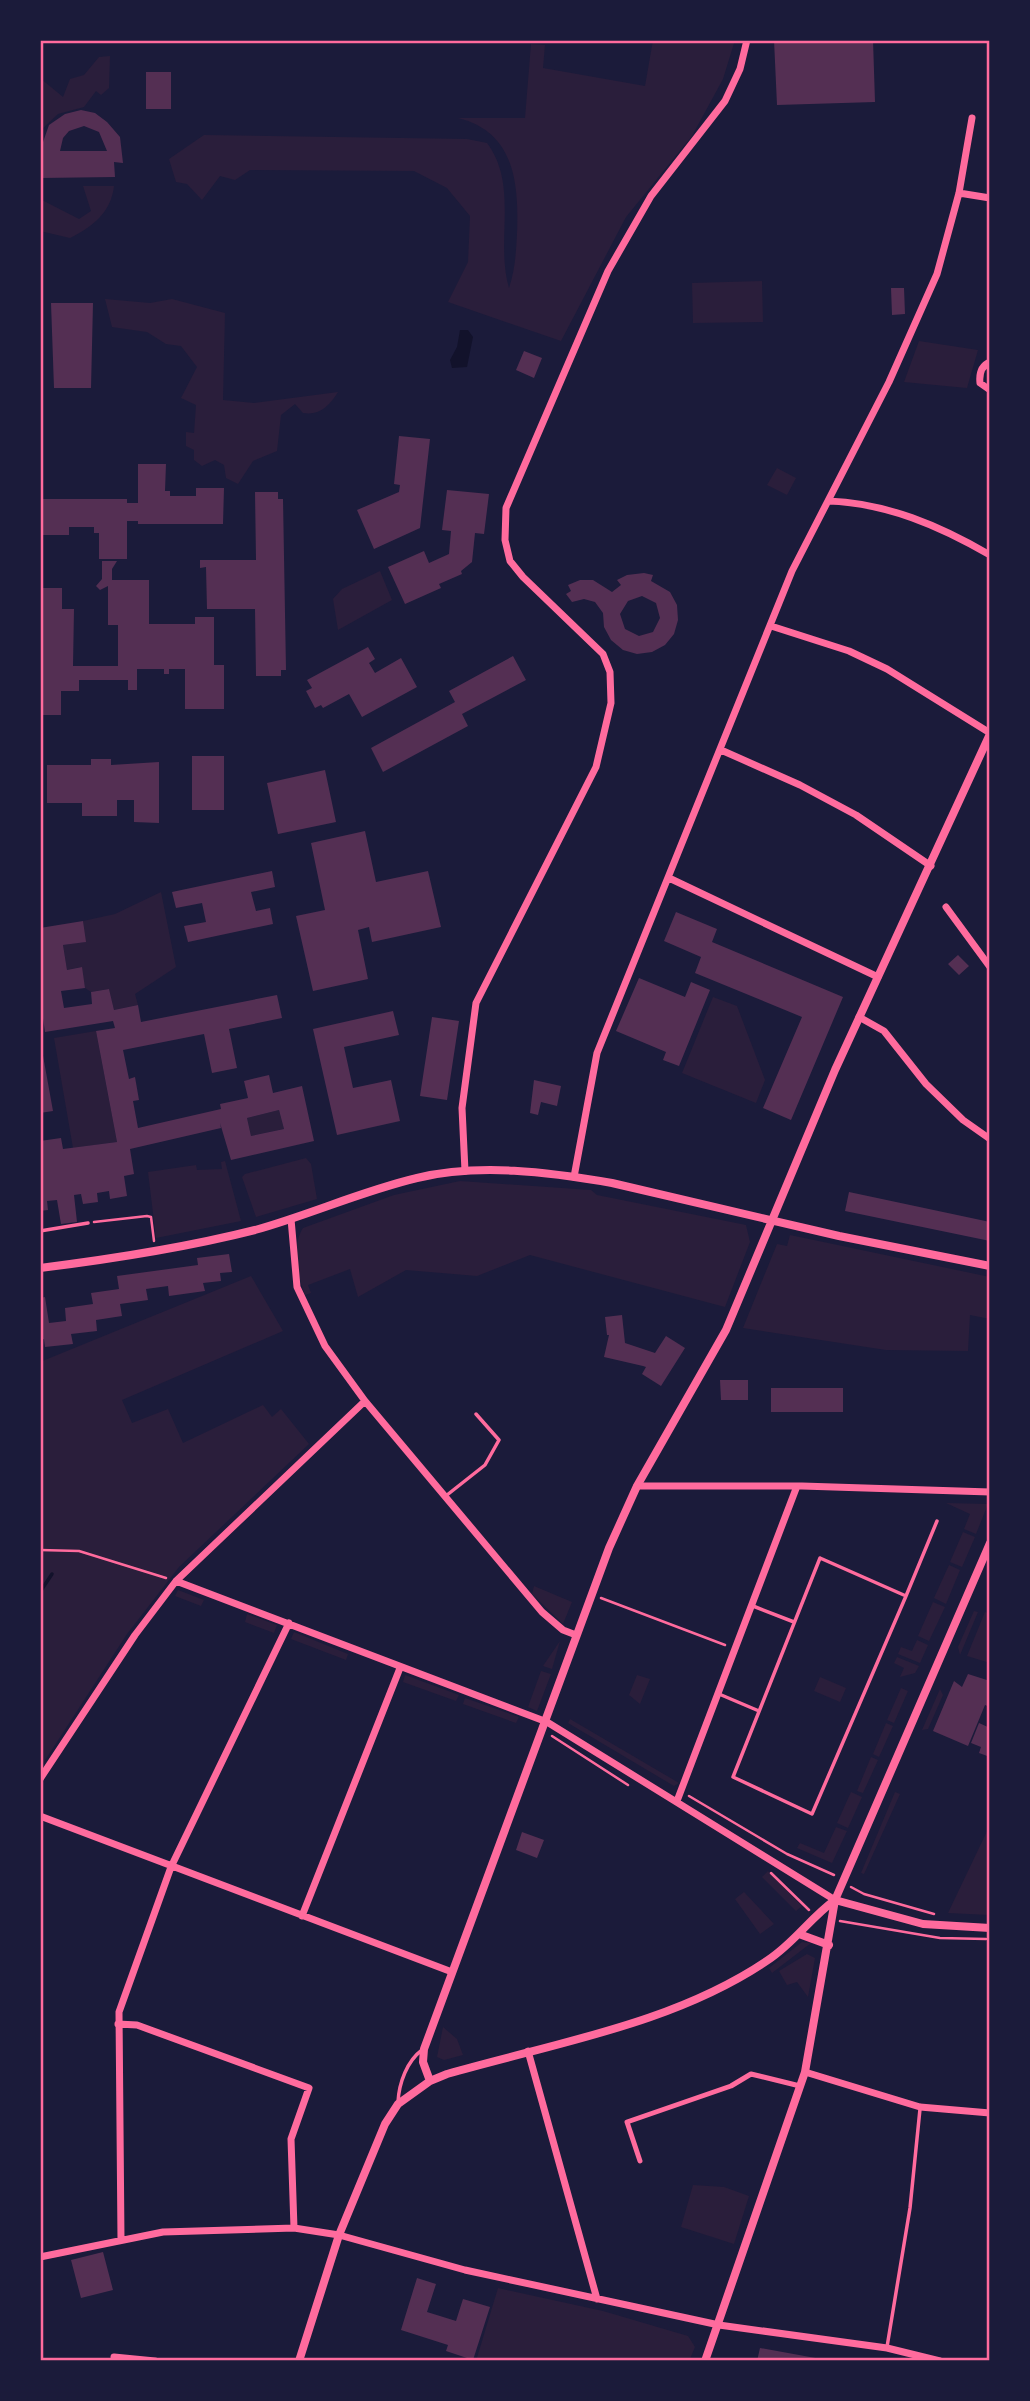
<svg xmlns="http://www.w3.org/2000/svg" width="1030" height="2401" viewBox="0 0 1030 2401" font-family="'PT Sans Narrow',sans-serif">
<style>
.green{fill:#2a1e3b}
.water{fill:#12122b}
.lines{fill:none;stroke-linecap:round;stroke-linejoin:round}
.stream{stroke:#12122b;stroke-width:3.5}
.building{fill:#542f53;fill-rule:evenodd}
.path{stroke:#ff6b9d;stroke-width:2.5}
.service{stroke:#ff6b9d;stroke-width:3.5}
.pedestrian{stroke:#ff6b9d;stroke-width:5}
.minor{stroke:#ff6b9d;stroke-width:7}
.tertiary{stroke:#ff6b9d;stroke-width:8}
.neatline{fill:none;stroke:#ff6b9d;stroke-width:2.5}
</style>
<rect width="100%" height="100%" fill="#1b1b3a"/>
<path class="green" d="M653 40H735L723 79 692 136 626 217 561 341 448 302 468 262 470 216 447 188 414 171 250 170 235 180 220 176 202 200 187 184 176 182 169 159 204 135 467 139 487 143C519 186 495 240 509 288 515 270 516 253 517 234 519 184 515 132 458 118H525L531 44 545 45 543 68 645 86Z
M110 56 109 88 101 95 96 91 84 107 58 114 40 131V78L63 97 70 79 84 75 99 57Z
M83 186H114C111 213 92 227 70 238L40 231V199L79 219 91 211Z
M762 281 763 322 693 323 692 283Z
M105 299 150 303 172 299 225 313 223 400 254 403 338 392C330 405 320 416 303 413L295 404 281 415 277 451 253 461 238 484 226 478 224 465 215 460 202 466 194 460V450L186 446V432L194 433 196 405 181 398 197 367 181 346 166 344 147 332 112 327Z
M919 341 978 350 967 388 904 382Z
M777 468 796 478 787 495 767 485Z
M380 571 392 600 338 630 333 599 342 589Z
M161 892 176 967 135 994 138 1005 114 1010 109 989 91 992 85 988 81 967 67 970 63 945 85 942 83 921 115 914Z
M713 997 737 1006 765 1080 756 1103 682 1073Z
M96 1031 117 1142 73 1148 54 1038Z
M279 1110 284 1129 251 1136 247 1118Z
M306 1158 311 1164 317 1199 256 1217 242 1177 245 1174Z
M225 1161 241 1221 156 1238 148 1172 196 1165 197 1170 222 1169 221 1162Z
M460 1181 591 1190 597 1195 746 1225 750 1242 725 1307 530 1255 477 1276 406 1270 358 1297 350 1269 308 1285 311 1293 305 1295C298 1277 291 1246 303 1228L394 1195Z
M790 1235 990 1277V1319L970 1315 968 1351 886 1350 743 1328 777 1244 787 1246Z
M251 1276 283 1331 122 1400 132 1423 168 1409 183 1443 263 1405 272 1417 281 1409 309 1444 179 1567 127 1634 40 1768V1362Z
M946 1503 988 1504 976 1534 964 1529 970 1514Z
M963 1532 975 1537 962 1567 950 1562Z
M949 1565 960 1570 946 1604 934 1598Z
M534 1586 572 1602 563 1624 532 1594Z
M178 1590 204 1600 201 1606 175 1596Z
M933 1602 945 1607 929 1641 918 1636Z
M974 1611 978 1612 960 1655 958 1647Z
M985 1612 990 1614V1663L967 1656Z
M247 1614 277 1625 274 1633 245 1622Z
M294 1632 348 1654 346 1660 291 1639Z
M917 1640 928 1645 920 1663 898 1654 901 1647 912 1651Z
M560 1641 552 1669 543 1666Z
M897 1657 919 1666 915 1673 900 1677 904 1668 894 1663Z
M541 1671 551 1674 537 1711 528 1707Z
M405 1675 459 1695 456 1701 403 1682Z
M637 1675 650 1679 640 1704 629 1695Z
M820 1677 846 1688 840 1702 814 1691Z
M901 1688 908 1691 894 1723 887 1720Z
M940 1689 943 1695 928 1729 922 1730Z
M465 1698 519 1717 516 1723 463 1704Z
M570 1719 679 1783 674 1786 568 1723Z
M886 1723 893 1726 879 1757 873 1754Z
M871 1757 878 1760 863 1793 857 1791Z
M851 1792 862 1797 848 1828 837 1823Z
M895 1792 900 1794 864 1874 861 1873Z
M990 1825V1915L948 1913Z
M836 1827 847 1831 832 1863 797 1848 800 1843 824 1853Z
M768 1871 802 1906 796 1911 762 1877Z
M744 1892 774 1924 760 1934 735 1899Z
M802 1942 811 1943 772 1973 769 1968Z
M807 1954 815 1958 808 1997 797 1982 787 1985 779 1971Z
M443 2027 457 2039 463 2055 444 2060 437 2057Z
M693 2185 724 2187 749 2196 734 2244 681 2227Z
M498 2288 603 2311 688 2336 695 2347 689 2361H476Z"/>
<path class="water" d="M460 330H468L473 337 467 367 452 368 450 360 457 347Z"/>
<g class="lines">
<path class="stream" d="M40 1592 52 1574"/>
</g>
<path class="building" d="M774 40H873L875 102 777 105Z
M146 72H171V109H146Z
M81 110 95 113 107 122 120 137 123 163 114 162 115 177 40 178 42 145 49 125 65 114ZM84 126 99 132 107 151H60L63 138 69 131Z
M891 288H904L905 314 892 315Z
M51 303H93L91 388H54Z
M524 351 542 358 534 378 516 370Z
M399 436 430 439 420 528 374 549 357 510 399 492 400 485 394 484Z
M138 464H166L165 491H170V496H196V488H224L223 524H138V521H127V559H99V533H94V527H69V535H40L41 499H127V503H138Z
M447 490 489 494 484 534 475 533 472 562 461 571 462 574 439 584 441 588 405 604 388 567 424 551 429 563 449 554 451 531 442 530Z
M255 492H278V499H283L286 670H281V676H256L255 609H207L206 567 200 568V560H256Z
M102 561H117L112 569V580H149V624H195V617H214V665H224V709H185V669H169V674H164V669H137V690H128V680H79V691H61V715H40L43 588H62V609H74L73 666H118V625H108V586L100 590 96 586 102 579Z
M644 573 653 575 651 581 670 592 677 605 678 620 674 634 665 645 652 652 637 654 623 650 611 640 604 627 603 613 595 602 584 599 572 602 566 594 571 591 568 585 580 580H593L612 592 621 585 617 580 627 575ZM642 596 656 603 660 618 653 632 639 636 625 629 620 614 628 601Z
M368 647 375 659 369 663 375 673 401 658 417 687 362 717 349 694 323 708 321 705 315 708 306 691 312 688 307 680Z
M513 656 526 680 462 714 468 726 383 772 371 748 455 702 449 691Z
M192 756H224V810H192Z
M91 759H111V765L159 762V823L134 822V800H117V816H82V803H47V765H91Z
M325 770 336 822 278 834 267 783Z
M365 831 376 882 428 871 441 927 372 942 369 927 358 930 368 979 313 991 296 916 325 910 311 843Z
M272 871 275 887 251 892 256 911 270 908 273 924 188 942 184 926 206 922 202 903 176 908 172 892Z
M676 912 717 929 712 942 843 997 791 1120 763 1108 802 1017 695 973 701 957 664 941Z
M83 921 86 942 63 945 67 970 82 967 85 988 61 991 64 1008 92 1004 91 992 109 989 114 1010 138 1005 141 1022 277 995 282 1018 229 1029 237 1068 212 1073 204 1034 123 1050 129 1079 135 1077 139 1100 133 1101 138 1128 221 1109 220 1104 248 1098 244 1081 269 1075 273 1093 302 1086 314 1141 231 1160 220 1123 221 1128 130 1149 134 1174 124 1176 127 1196 110 1199 109 1191 97 1193 98 1202 83 1204 81 1194 74 1195 77 1222 61 1224 57 1200 47 1201 48 1210 40 1211V1141L61 1138 63 1149 117 1142 96 1031 115 1028 113 1021 45 1032 40 998V928ZM279 1110 284 1129 251 1136 247 1118Z
M958 955 969 966 959 975 948 964Z
M639 978 685 997 691 982 710 990 679 1066 663 1060 666 1052 616 1031Z
M393 1011 399 1035 344 1047 353 1088 391 1080 400 1121 337 1135 313 1029Z
M432 1017 459 1021 447 1100 420 1096Z
M40 1039 53 1111 40 1113Z
M534 1080 561 1086 557 1106 541 1102 538 1115 530 1113Z
M849 1192 990 1222V1241L845 1211Z
M229 1254 232 1272 220 1273 221 1281 203 1283 205 1291 169 1296 168 1286 146 1289 148 1300 120 1304 122 1316 96 1320 97 1331 71 1334 73 1344 45 1347 44 1339 40 1340V1298L45 1297 49 1323 66 1321 65 1308 93 1304 91 1293 119 1289 117 1276 198 1265 197 1258Z
M622 1315 625 1343 655 1353 666 1336 685 1348 661 1386 642 1374 646 1367 643 1366 604 1357 609 1335H607L605 1317Z
M720 1380H748V1400H721Z
M771 1388H843V1412H771Z
M968 1674 990 1681V1707L985 1705 968 1746 933 1731 954 1681 962 1687Z
M979 1723 990 1728V1757L979 1753 981 1747 971 1743Z
M522 1832 544 1840 537 1858 516 1850Z
M103 2252 113 2290 81 2298 71 2260Z
M417 2278 436 2284 427 2312 456 2321 463 2299 490 2307 473 2360 446 2351 448 2345 401 2330Z
M760 2348 821 2359V2361H757Z"/>
<g class="lines">
<path class="path" d="M94 1222 147 1216 151 1217 154 1241
M40 1550 79 1551 166 1578
M601 1598 725 1645
M552 1736 628 1785
M689 1796 787 1854 834 1875
M771 1873 809 1910
M851 1887 864 1894 934 1914
M840 1921 940 1938 986 1939"/>
<path class="service" d="M40 1231 88 1223
M447 1495 485 1465 499 1440 476 1414
M820 1558 906 1596 812 1814 733 1777Z
M906 1596 937 1521
M753 1606 794 1622
M719 1694 759 1711
M398 2102C399 2083 407 2061 422 2050
M887 2347 910 2208 920 2109"/>
<path class="pedestrian" d="M640 2161 627 2122 731 2086 751 2074 800 2086"/>
<path class="minor" d="M959 193 990 198
M990 362C981 366 979 374 980 383L990 390
M828 501C887 503 940 526 990 555
M771 626 849 651 887 669 990 733
M721 750 800 785 856 815 931 866
M669 878 878 977
M946 907 990 967
M859 1017 884 1031 926 1084 963 1120 990 1139
M465 1171 462 1108 476 1003 596 767 611 703 610 672 603 654 523 577 510 561 505 540 506 508 608 271 651 196 725 101 740 69 747 40
M574 1177 597 1053 792 571 889 382 937 274 959 193 972 118
M291 1219 297 1287 325 1346 365 1401 542 1612 563 1630 576 1635
M637 1486H802L990 1492
M176 1581 547 1722 835 1900
M40 1779 135 1635 176 1581 365 1401
M677 1801 797 1486
M40 1816 452 1972
M302 1916 400 1668
M118 2024 137 2025 309 2088 291 2139 294 2228
M528 2051 597 2299
M805 2072 920 2107 990 2113
M121 2239 119 2012 171 1867 289 1623
M40 2257 163 2232 294 2228 339 2235 465 2270 719 2325 887 2348 940 2361
M114 2357 155 2361"/>
<path class="tertiary" d="M40 1268C112 1259 184 1248 255 1230 309 1215 362 1191 417 1178 479 1163 549 1172 612 1183L839 1236 990 1266
M835 1900 923 1924 990 1928
M799 1934 829 1945
M430 2081 423 2062 424 2049 609 1548 637 1486 726 1330 835 1070 990 734
M299 2361 339 2235 385 2124 398 2104 430 2081 447 2074C554 2043 674 2024 768 1960 794 1943 810 1918 835 1900L990 1543
M705 2361 805 2072 835 1900"/>
</g>
<rect width="1030" height="2401" fill="none" stroke="#1b1b3a" stroke-width="84"/>
<rect x="42" y="42" width="946" height="2317" class="neatline"/>
</svg>
